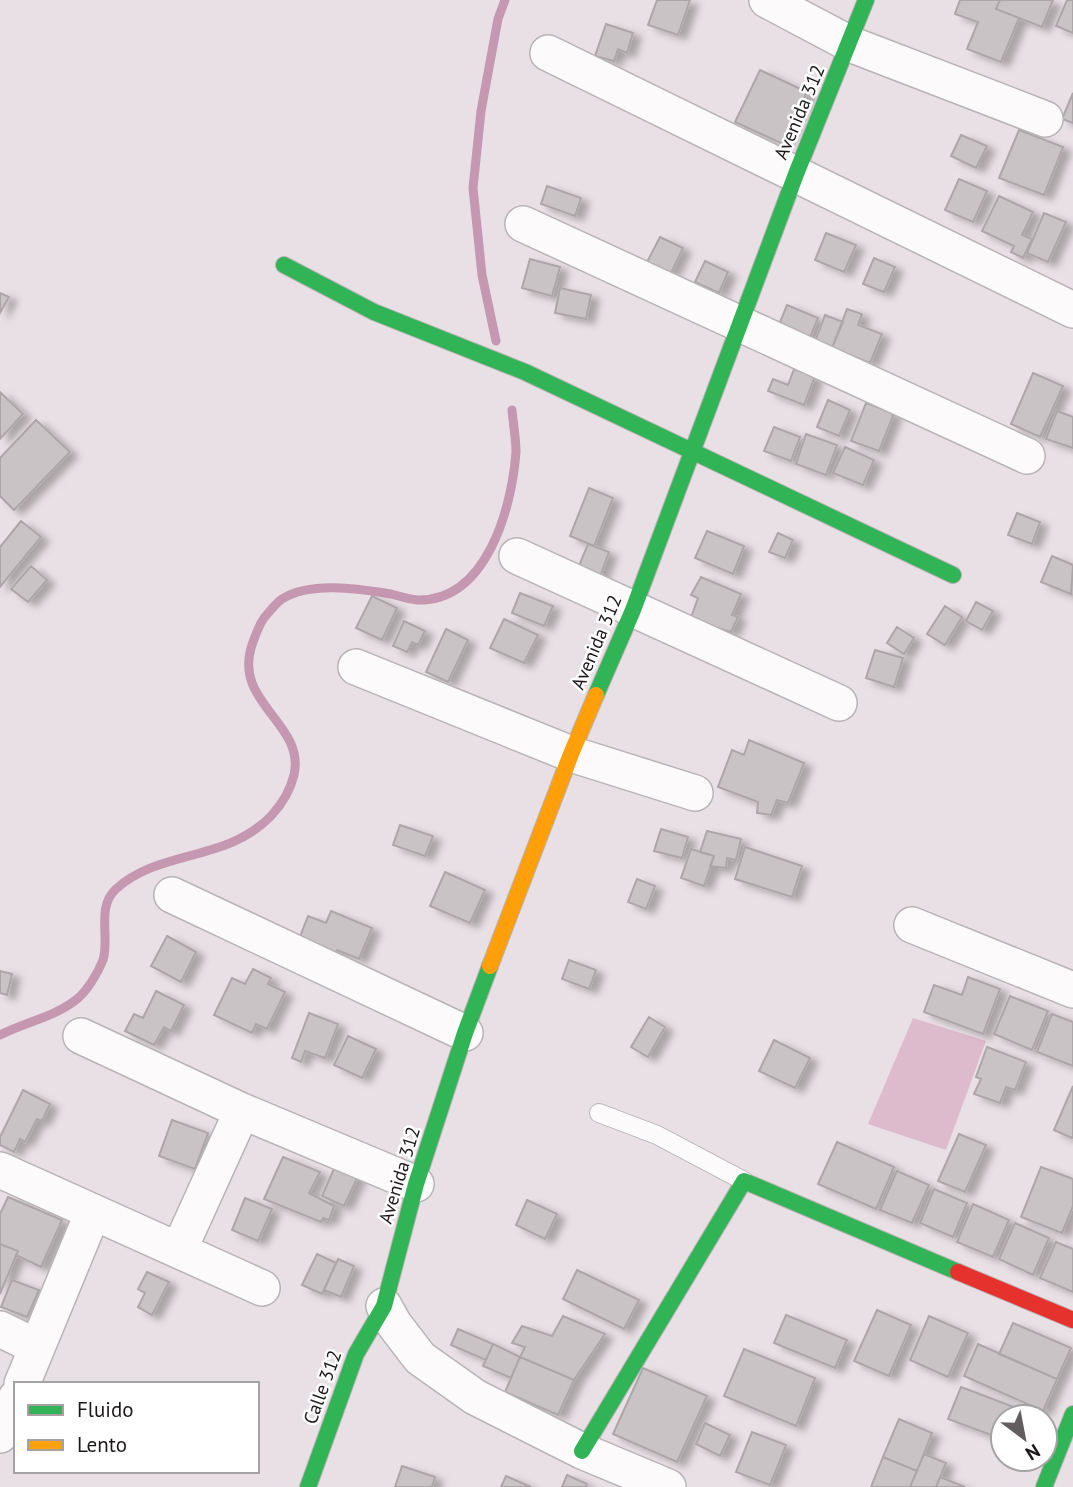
<svg xmlns="http://www.w3.org/2000/svg" width="1073" height="1487" viewBox="0 0 1073 1487" font-family="'PT Sans',sans-serif">
<style>
.green{fill:#ddbbcd}
.lines{fill:none;stroke-linecap:round;stroke-linejoin:round}
.stream{stroke:#c597b0;stroke-width:9}
.building{fill:#c9c3c6;stroke:#aca6a9;stroke-width:2;filter:url(#shadow)}
.lane-casing{stroke:#b9b3b6;stroke-width:20}
.street-casing{stroke:#b9b3b6;stroke-width:38}
.fast-casing{stroke:#b9b3b6;stroke-width:18}
.slow-casing{stroke:#b9b3b6;stroke-width:18}
.jam-casing{stroke:#b9b3b6;stroke-width:18}
.lane{stroke:#fcfafb;stroke-width:18}
.street{stroke:#fcfafb;stroke-width:35}
.fast{stroke:#30b455;stroke-width:16}
.slow{stroke:#ff9f0a;stroke-width:16}
.jam{stroke:#e5322d;stroke-width:16}
.labels{text-anchor:middle;dominant-baseline:central;stroke-width:5;stroke-linejoin:round;paint-order:stroke}
.street-label{font-size:19px;fill:#1c1719;stroke:#fff}
</style>
<defs>
<filter id="shadow"><feDropShadow dx="8" dy="4.5" stdDeviation="3.5" flood-color="#0004"/></filter>
</defs>
<rect width="100%" height="100%" fill="#e8e0e4"/>
<path class="green" d="M913 1018 986 1041 946 1150 868 1124Z"/>
<g class="lines">
<path class="stream" d="M496 341 482 275 473 188 481 111 498 19 505 0
M0 1035C25 1022 55 1017 77 999 87 991 98 973 103 960 110 938 96 907 116 889 160 849 227 862 271 816 282 804 290 792 294 775 306 722 230 703 253 642 256 634 259 625 264 618 269 612 276 603 282 599 311 581 359 589 391 594 399 596 408 599 417 600 487 602 512 507 516 452 516 438 513 423 512 410"/>
</g>
<path class="building" d="M657 0H690L678 35 648 25Z
M960 0H1000L996 9 1019 18 1001 62 967 49 978 22 955 14Z
M1000 0H1053L1042 27 996 9Z
M1067 0H1073V33L1056 26Z
M606 24 633 33 627 53 618 49 614 61 595 56Z
M760 70 807 92 783 144 735 122Z
M1073 93V123L1062 119Z
M1019 130 1063 147 1044 195 999 178Z
M961 135 987 146 976 168 951 156Z
M959 179 987 191 973 222 945 210Z
M547 186 581 198 575 216 541 204Z
M999 196 1033 212 1022 235 1032 239 1023 258 1011 252 1014 246 982 231Z
M1044 213 1066 222 1048 262 1027 253Z
M826 233 856 245 844 272 815 260Z
M660 237 683 248 671 273 647 262Z
M874 258 895 267 884 292 863 284Z
M530 259 560 267 552 296 522 288Z
M705 261 728 272 719 293 695 282Z
M560 288 591 295 586 319 555 313Z
M0 293 9 297 0 313Z
M787 305 818 318 809 340 778 327Z
M847 309 862 314 858 325 882 334 870 363 832 348Z
M825 315 843 322 832 348 815 342Z
M794 369 815 376 804 405 768 391 773 379 788 385Z
M1033 373 1063 386 1040 437 1011 424Z
M0 392 23 414 0 439Z
M828 400 850 410 839 436 817 427Z
M866 403 894 413 879 451 851 441Z
M1057 411 1073 417V448L1046 439Z
M36 420 70 452 14 510 0 496V458Z
M774 427 800 437 791 461 764 451Z
M806 434 837 445 826 475 796 464Z
M845 447 874 460 863 485 833 473Z
M589 488 613 498 594 546 570 536Z
M1017 513 1040 522 1032 544 1008 535Z
M21 521 41 537 0 587V547Z
M707 531 744 546 733 574 695 558Z
M778 533 793 540 785 558 769 552Z
M588 544 609 552 598 582 576 573Z
M1052 556 1073 565 1071 594 1041 582Z
M31 566 47 580 28 602 11 589Z
M701 577 741 594 732 615 738 617 731 632 690 620 698 598 691 595Z
M520 593 553 606 544 626 512 613Z
M372 596 397 608 382 640 356 628Z
M976 602 993 611 982 630 966 621Z
M945 606 962 617 945 645 927 634Z
M504 619 538 635 524 663 490 648Z
M404 621 425 631 418 645 412 642 407 652 393 646Z
M897 627 914 638 904 654 887 643Z
M446 629 468 640 448 682 426 672Z
M875 650 903 658 894 687 866 678Z
M749 740 804 763 788 803 777 800 771 815 757 813 758 802 718 787 732 750 744 755Z
M400 825 433 836 425 856 393 845Z
M661 829 688 837 682 858 654 851Z
M707 831 741 839 736 860 727 858 726 868 710 866 714 856 700 852Z
M745 847 802 866 792 897 735 879Z
M691 849 714 856 704 886 681 878Z
M445 872 485 890 470 923 430 906Z
M637 879 655 886 646 909 628 902Z
M331 911 372 928 359 959 337 950 333 957 298 942 308 916 326 923Z
M167 936 196 952 181 982 151 966Z
M569 960 596 970 589 989 562 979Z
M253 969 271 978 268 984 285 992 267 1029 256 1024 252 1033 214 1015 232 978 245 984Z
M0 971 12 974 7 995 0 993Z
M968 977 1000 989 983 1034 924 1012 934 985 962 995Z
M156 991 184 1005 171 1031 164 1027 154 1045 125 1031 134 1014 143 1018Z
M1010 996 1048 1011 1032 1050 994 1034Z
M309 1013 338 1024 325 1058 305 1051 301 1062 292 1058Z
M1052 1014 1073 1022V1066L1037 1052Z
M649 1017 665 1027 648 1057 631 1047Z
M348 1036 376 1049 362 1078 334 1065Z
M774 1040 810 1058 795 1088 759 1071Z
M987 1047 1026 1062 1015 1090 1006 1087 1000 1103 974 1094 981 1079 976 1077Z
M1073 1086V1136L1072 1138 1054 1130Z
M23 1090 50 1104 42 1121 37 1119 25 1142 20 1139 14 1152 0 1145V1137Z
M172 1120 208 1133 195 1169 159 1156Z
M959 1134 986 1145 965 1192 938 1181Z
M837 1142 894 1167 876 1209 818 1184Z
M283 1157 320 1172 309 1193 334 1206 329 1220 323 1218 321 1222 264 1199Z
M336 1164 359 1174 344 1206 322 1196Z
M1041 1167 1073 1179V1206L1062 1233 1021 1217Z
M897 1171 929 1185 912 1223 880 1210Z
M934 1189 967 1203 953 1237 920 1223Z
M8 1197 62 1220 41 1267 16 1255 18 1251 0 1244V1214Z
M245 1198 272 1209 258 1241 232 1230Z
M527 1200 557 1214 545 1239 516 1225Z
M973 1204 1009 1220 993 1257 957 1242Z
M1015 1223 1049 1238 1033 1275 999 1259Z
M1056 1242 1073 1249V1292L1040 1278Z
M0 1244 18 1251 0 1294Z
M317 1254 336 1263 322 1294 302 1285Z
M338 1259 354 1266 341 1297 324 1290Z
M577 1270 639 1300 624 1329 563 1299Z
M147 1272 169 1282 152 1315 138 1307 145 1293 138 1289Z
M12 1280 39 1290 27 1317 1 1307Z
M877 1310 911 1325 889 1376 854 1361Z
M786 1315 847 1340 835 1368 774 1343Z
M563 1316 605 1334 574 1380 520 1357 525 1347 512 1343 522 1326 552 1336Z
M929 1316 968 1333 948 1377 910 1360Z
M1013 1323 1071 1348 1057 1379 999 1354Z
M458 1329 493 1344 486 1360 451 1345Z
M493 1344 520 1357 511 1378 483 1366Z
M978 1344 1057 1379 1043 1411 964 1376Z
M744 1349 815 1378 796 1426 724 1396Z
M520 1357 574 1380 558 1415 505 1392Z
M643 1368 707 1396 677 1462 613 1434Z
M961 1387 1014 1407 1010 1417H1003L1002 1439 948 1419Z
M899 1419 932 1433 917 1471 883 1457Z
M705 1423 730 1435 720 1456 696 1444Z
M752 1432 786 1445 770 1485 736 1472Z
M924 1454 946 1463 936 1487H910Z
M883 1457 917 1471 910 1487H871Z
M402 1466 435 1477 432 1487H395Z
M567 1475 587 1484 585 1487H562Z
M506 1476 531 1487H501Z
M940 1477 965 1487H936Z"/>
<g class="lines">
<defs>
<path id="lane" d="M599 1113 657 1135 744 1181"/>
<path id="street" d="M767 0 850 44 1045 119
M548 53 1073 310
M523 224 1027 456
M517 556 839 703
M356 667 571 754 695 793
M172 895 465 1033
M912 925 1073 990
M81 1036 242 1111 416 1184
M0 1170 262 1288
M179 1250 242 1111
M384 1306 394 1324 420 1358 475 1397 582 1451 668 1487
M0 1329 37 1347
M22 1384 93 1212
M0 1435 16 1398"/>
<path id="fast" d="M284 265 374 312 525 372 953 575
M596 695 633 610 796 174 866 0
M582 1451 744 1181 958 1272
M308 1487 356 1354 384 1306 416 1184 465 1033 490 966
M1044 1487 1073 1414"/>
<path id="slow" d="M490 966 571 754 596 695"/>
<path id="jam" d="M958 1272 1073 1320"/>
</defs>
<use href="#lane" class="lane-casing"/>
<use href="#street" class="street-casing"/>
<use href="#fast" class="fast-casing"/>
<use href="#slow" class="slow-casing"/>
<use href="#jam" class="jam-casing"/>
<use href="#lane" class="lane"/>
<use href="#street" class="street"/>
<use href="#fast" class="fast"/>
<use href="#slow" class="slow"/>
<use href="#jam" class="jam"/>
</g>
<g class="labels">
<g class="street-label">
<text transform="translate(799 112) rotate(-67)">Avenida 312</text>
<text transform="translate(596 642) rotate(-67)">Avenida 312</text>
<text transform="translate(399 1175) rotate(-73)">Avenida 312</text>
<text transform="translate(322 1387) rotate(-70)">Calle 312</text>
</g>
</g>
<rect x="14" y="1382" width="245" height="91" fill="#ffffff" stroke="#a4a2a3" stroke-width="2"/>
<rect x="28" y="1405" width="35" height="10" fill="#30b455" stroke="#a4a2a3" stroke-width="2"/>
<text x="77" y="1417" font-size="21" fill="#1c1719">Fluido</text>
<rect x="28" y="1440" width="35" height="10" fill="#ff9f0a" stroke="#a4a2a3" stroke-width="2"/>
<text x="77" y="1452" font-size="21" fill="#1c1719">Lento</text>
<g transform="translate(1024 1438) rotate(148)"><circle r="33" fill="#ffffff" stroke="#a4a2a3" stroke-width="2"/>
<path d="M0-5L12 26L0 18L-12 26Z" fill="#635d60"/>
<text y="-10" font-size="19" font-weight="bold" text-anchor="middle" fill="#1c1719">N</text>
</g>
</svg>
